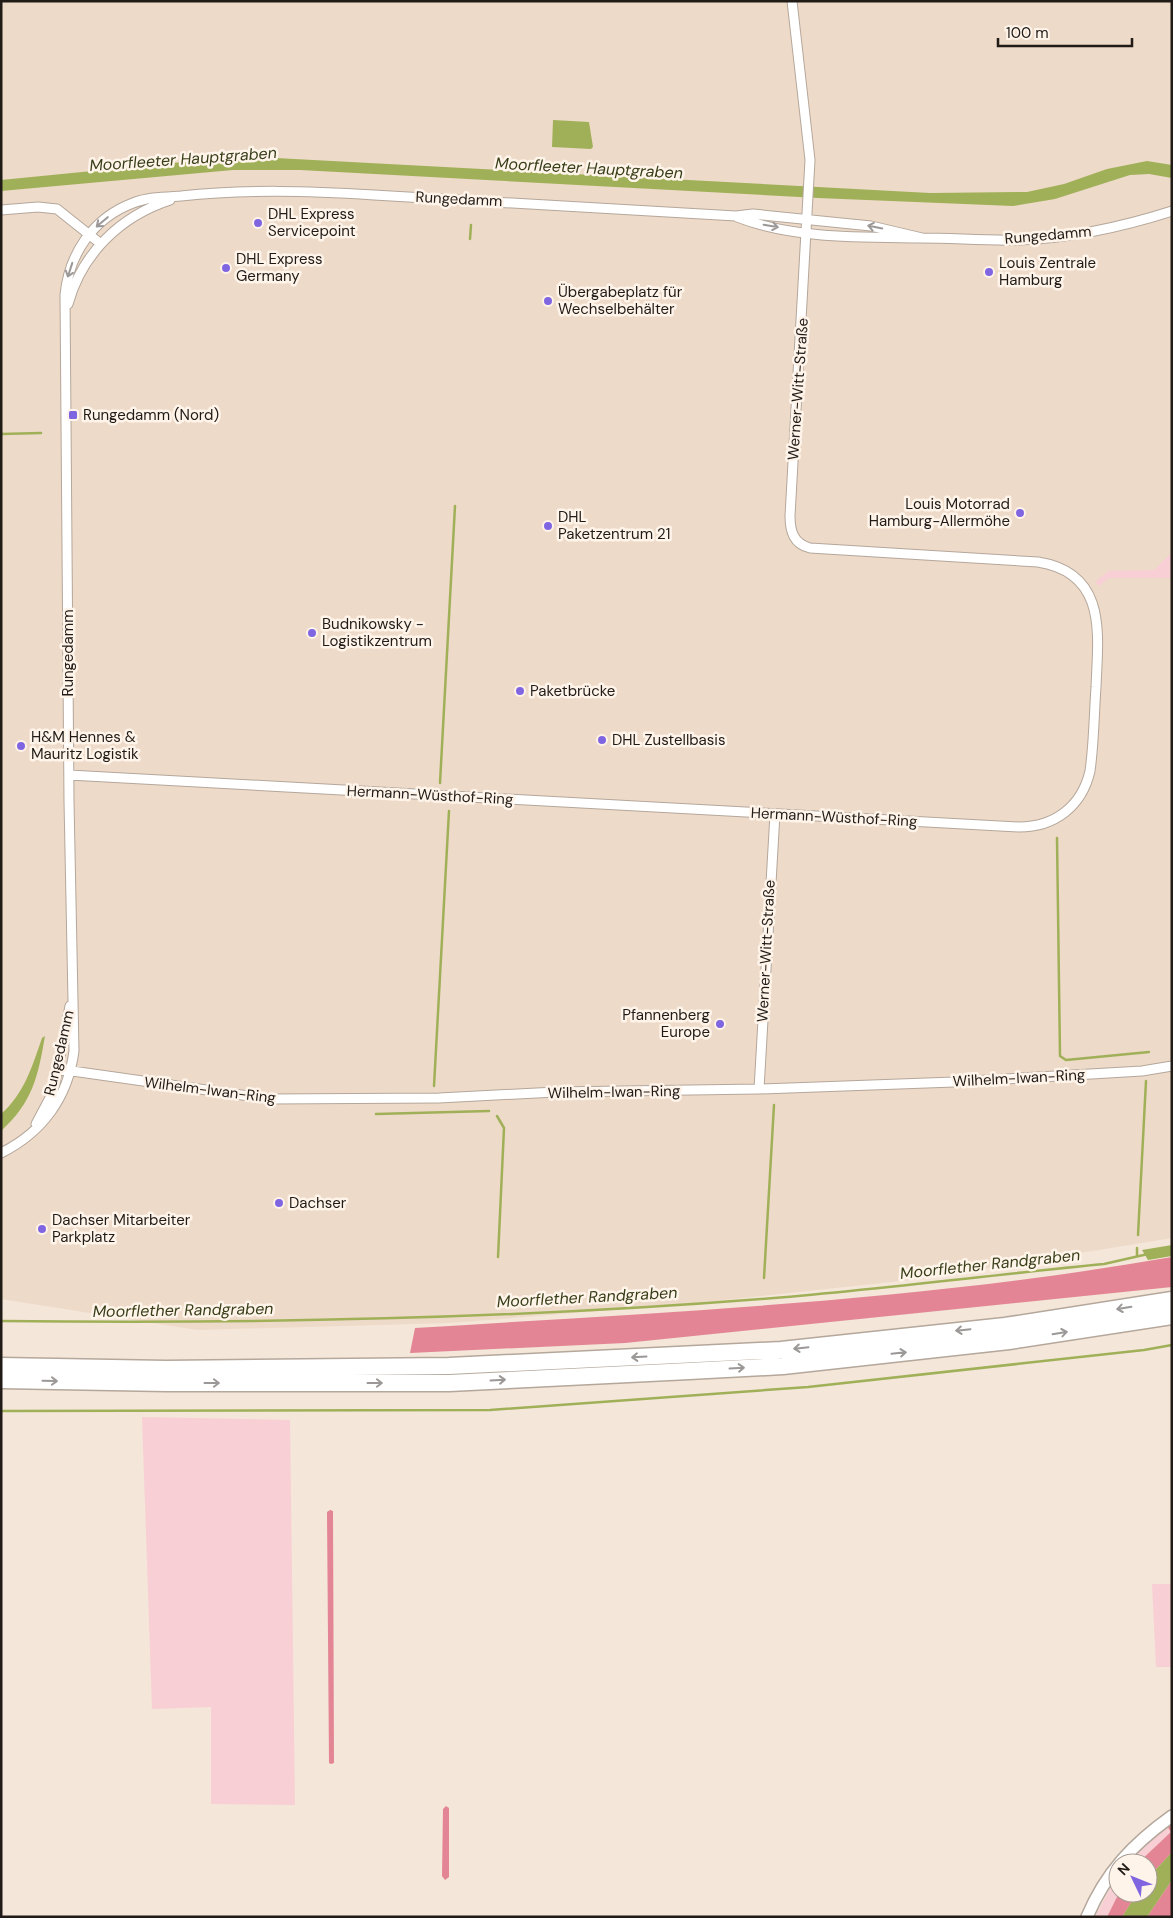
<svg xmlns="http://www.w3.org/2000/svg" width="1173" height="1918" viewBox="0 0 1173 1918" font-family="'DM Sans',sans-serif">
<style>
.built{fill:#eedac8}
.green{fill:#f8cfd4}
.forest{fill:#e38594}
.water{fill:#a0b058}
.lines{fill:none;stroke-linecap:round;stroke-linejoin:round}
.stream{stroke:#a0b058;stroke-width:2.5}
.minor-casing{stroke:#b4a79b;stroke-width:11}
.tertiary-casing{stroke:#b4a79b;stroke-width:14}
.motorway-casing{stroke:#b4a79b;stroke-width:19}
.minor{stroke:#fff;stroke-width:9}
.tertiary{stroke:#fff;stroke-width:11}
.motorway{stroke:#fff;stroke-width:16}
.oneway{stroke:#9b9897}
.poi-dot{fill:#8065e1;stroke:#fff4ea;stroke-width:2}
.labels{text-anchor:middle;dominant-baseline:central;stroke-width:5;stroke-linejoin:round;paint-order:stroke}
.street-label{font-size:15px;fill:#201b17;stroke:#fff4ea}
.poi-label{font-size:15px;fill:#201b17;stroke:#fff4ea;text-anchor:start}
.water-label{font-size:16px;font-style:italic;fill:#373e18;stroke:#fff4ea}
</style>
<rect width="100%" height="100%" fill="#f4e6d9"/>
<path class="built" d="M1 1H1172V1238L928 1278 688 1304 449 1323 197 1330 1 1299Z"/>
<path class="green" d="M1172 552V578H1109L1099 586 1095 582 1108 571 1154 570Z
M142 1417 290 1420 295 1805 211 1804V1707L152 1709Z
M1152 1584H1172V1667H1156Z
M1172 1822V1917H1095L1118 1873V1893H1148V1863H1126Z"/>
<path class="forest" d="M1172 1257V1287L625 1343 410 1353 415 1328C668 1312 922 1301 1172 1257Z
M330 1510 333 1511 334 1763 331 1764 329 1763 327 1512Z
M446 1806 449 1808V1877L445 1880 442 1876 443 1809Z
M1172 1822V1852L1148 1878V1863H1138L1171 1832 1167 1826Z
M1172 1880V1917H1147Z
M1119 1893H1137L1122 1917H1107Z"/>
<path class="water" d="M553 120 589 122 593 147 591 149 552 147Z
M257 157 930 193 1027 192 1064 184 1107 169 1147 161 1172 165V178L1149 174 1130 175 1055 199 1013 206 818 198 300 170H233L1 191V180L214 159Z
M45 1036C38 1076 33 1102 1 1131V1114C24 1094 32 1067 42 1038Z
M1172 1245V1256L1148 1260 1142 1250Z
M1172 1852V1880L1147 1917H1122L1137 1893H1148V1878Z"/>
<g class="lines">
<path class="stream" d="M470 239 471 225
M1 434 41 433
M440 783 455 506
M1057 838 1060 1056 1066 1060 1149 1052
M434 1086 449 811
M376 1114 489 1111
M497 1116 504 1128 498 1257
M1138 1235 1146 1081
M1137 1256V1248
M764 1278 774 1105
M1 1321C254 1324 509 1319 761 1299 875 1290 990 1275 1104 1264L1148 1254
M1 1411 490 1410 808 1387 1144 1350 1172 1345"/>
<defs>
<path id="minor" d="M1 210 38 207 57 209 101 244
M737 217C793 239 862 237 921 238 954 238 986 241 1019 240 1072 238 1122 227 1172 211
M68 304C82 253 121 216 170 200
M69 775 1019 827C1055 827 1082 806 1090 771 1094 743 1094 715 1096 687 1098 635 1108 573 1038 562L810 548C794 544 790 532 790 516L810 160 792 1
M58 1069 270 1099 439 1098 556 1092 759 1089 954 1082 1142 1071 1172 1066
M759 1089 775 814
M36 1124 53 1092 70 1006
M1 1153C43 1132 68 1097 74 1051L69 801 65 295C69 254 93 218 133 203 148 197 165 197 181 196 246 189 309 191 374 195 494 202 615 209 736 216L753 214 871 226 922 238"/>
<path id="tertiary" d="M1087 1917C1106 1872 1133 1844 1172 1816"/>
<path id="motorway" d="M1 1366 166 1369 449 1366 781 1350 1005 1326 1172 1300
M1 1380 167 1383H449L689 1371 783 1366 1009 1341 1172 1316"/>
</defs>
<use href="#minor" class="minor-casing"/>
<use href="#tertiary" class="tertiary-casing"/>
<use href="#motorway" class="motorway-casing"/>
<use href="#minor" class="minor"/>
<use href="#tertiary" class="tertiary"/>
<use href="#motorway" class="motorway"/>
</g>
<defs><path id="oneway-shaft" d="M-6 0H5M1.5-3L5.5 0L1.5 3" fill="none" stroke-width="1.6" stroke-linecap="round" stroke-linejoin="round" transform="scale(1.25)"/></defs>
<g class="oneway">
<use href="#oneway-shaft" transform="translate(102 222) rotate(140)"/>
<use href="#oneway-shaft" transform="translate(771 226) rotate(10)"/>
<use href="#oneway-shaft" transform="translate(875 227) rotate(-169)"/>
<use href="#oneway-shaft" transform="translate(70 270) rotate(108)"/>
<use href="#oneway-shaft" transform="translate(1124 1308) rotate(171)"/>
<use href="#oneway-shaft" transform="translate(963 1330) rotate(174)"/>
<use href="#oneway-shaft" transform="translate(1060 1333) rotate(-9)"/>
<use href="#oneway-shaft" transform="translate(801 1348) rotate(174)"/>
<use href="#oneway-shaft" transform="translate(899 1353) rotate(-6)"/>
<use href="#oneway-shaft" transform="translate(639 1357) rotate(177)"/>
<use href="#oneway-shaft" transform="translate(737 1368) rotate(-3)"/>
<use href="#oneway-shaft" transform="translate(498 1380) rotate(-3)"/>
<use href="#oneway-shaft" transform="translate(50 1381) rotate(1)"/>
<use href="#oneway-shaft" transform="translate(212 1383)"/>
<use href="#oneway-shaft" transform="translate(375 1383)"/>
</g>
<g class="poi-dot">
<circle cx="258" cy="223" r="5"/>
<circle cx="226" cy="268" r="5"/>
<circle cx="989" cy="272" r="5"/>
<circle cx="548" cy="301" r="5"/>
<rect x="68" y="410" width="10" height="10" rx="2.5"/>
<circle cx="1020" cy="513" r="5"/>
<circle cx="548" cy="526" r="5"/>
<circle cx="312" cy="633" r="5"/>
<circle cx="520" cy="691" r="5"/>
<circle cx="602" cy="740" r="5"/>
<circle cx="21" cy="746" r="5"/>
<circle cx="720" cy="1024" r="5"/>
<circle cx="279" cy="1203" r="5"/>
<circle cx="42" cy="1229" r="5"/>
</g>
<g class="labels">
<g class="street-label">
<text transform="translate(459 199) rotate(3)">Rungedamm</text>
<text transform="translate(1048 235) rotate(-5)">Rungedamm</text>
<text transform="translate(798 389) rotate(-86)">Werner-Witt-Straße</text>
<text transform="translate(68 653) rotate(-90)">Rungedamm</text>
<text transform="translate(430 795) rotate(3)">Hermann-Wüsthof-Ring</text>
<text transform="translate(834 817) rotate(3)">Hermann-Wüsthof-Ring</text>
<text transform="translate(766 951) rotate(-87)">Werner-Witt-Straße</text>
<text transform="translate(59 1053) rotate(-77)">Rungedamm</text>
<text transform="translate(1019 1078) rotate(-3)">Wilhelm-Iwan-Ring</text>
<text transform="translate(210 1090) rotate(7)">Wilhelm-Iwan-Ring</text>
<text transform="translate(614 1092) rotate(-1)">Wilhelm-Iwan-Ring</text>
</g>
<g class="poi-label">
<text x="268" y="214">DHL Express<tspan x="268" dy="17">Servicepoint</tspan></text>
<text x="236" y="259">DHL Express<tspan x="236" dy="17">Germany</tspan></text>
<text x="999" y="263">Louis Zentrale<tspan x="999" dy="17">Hamburg</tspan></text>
<text x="558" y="292">Übergabeplatz für<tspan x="558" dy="17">Wechselbehälter</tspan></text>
<text x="83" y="415">Rungedamm (Nord)</text>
<text x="1010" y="504" text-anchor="end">Louis Motorrad<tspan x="1010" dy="17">Hamburg-Allermöhe</tspan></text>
<text x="558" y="517">DHL<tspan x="558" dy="17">Paketzentrum 21</tspan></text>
<text x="322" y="624">Budnikowsky -<tspan x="322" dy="17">Logistikzentrum</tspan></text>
<text x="530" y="691">Paketbrücke</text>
<text x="31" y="737">H&amp;M Hennes &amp;<tspan x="31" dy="17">Mauritz Logistik</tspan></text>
<text x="612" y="740">DHL Zustellbasis</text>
<text x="710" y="1015" text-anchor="end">Pfannenberg<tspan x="710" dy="17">Europe</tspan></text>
<text x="289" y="1203">Dachser</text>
<text x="52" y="1220">Dachser Mitarbeiter<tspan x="52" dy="17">Parkplatz</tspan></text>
</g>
<g class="water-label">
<text transform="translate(183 159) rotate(-4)">Moorfleeter Hauptgraben</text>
<text transform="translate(589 168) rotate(3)">Moorfleeter Hauptgraben</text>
<text transform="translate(990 1264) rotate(-6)">Moorflether Randgraben</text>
<text transform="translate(587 1297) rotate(-3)">Moorflether Randgraben</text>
<text transform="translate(183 1310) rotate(-1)">Moorflether Randgraben</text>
</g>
</g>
<rect width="1173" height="1918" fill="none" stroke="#201b17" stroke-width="5"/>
<g transform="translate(1133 1878) rotate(313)"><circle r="24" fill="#fff4ea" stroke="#a69d96"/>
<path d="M0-4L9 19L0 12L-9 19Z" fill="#8065e1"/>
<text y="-8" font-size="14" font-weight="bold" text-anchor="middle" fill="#201b17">N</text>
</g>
<path d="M998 38v8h134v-8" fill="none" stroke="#201b17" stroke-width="2.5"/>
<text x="1006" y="38" font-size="15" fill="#201b17" stroke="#fff4ea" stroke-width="4" paint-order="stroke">100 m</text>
</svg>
